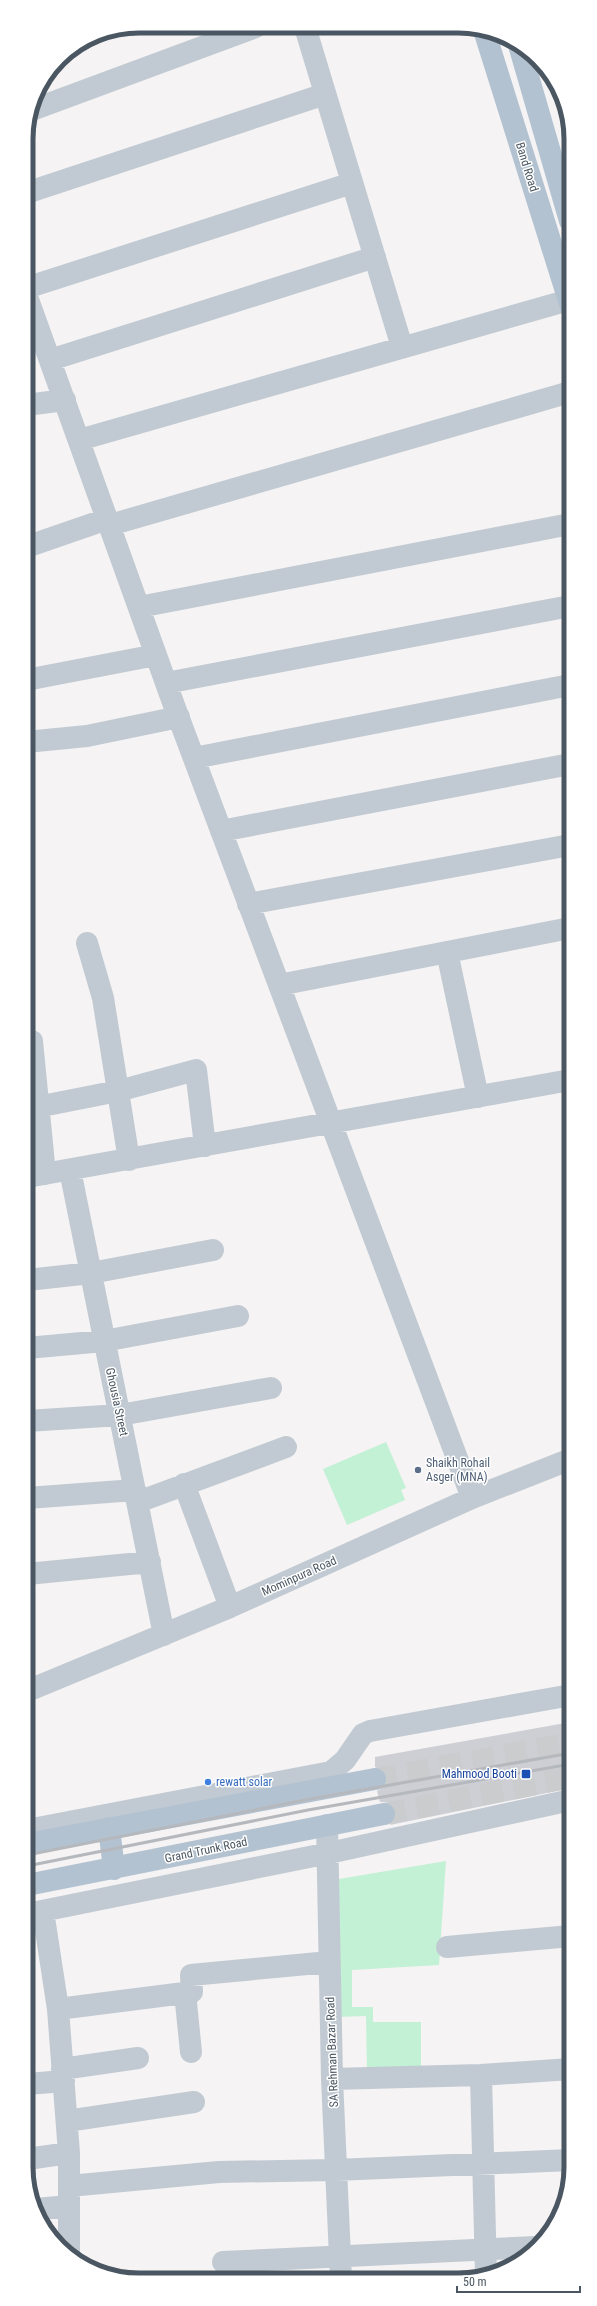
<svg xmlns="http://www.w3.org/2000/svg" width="597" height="2306" viewBox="0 0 597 2306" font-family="'Roboto Condensed',sans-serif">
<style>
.green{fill:#c3f1d5}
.building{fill:#cdcfd5}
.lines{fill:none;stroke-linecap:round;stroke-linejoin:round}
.major-tunnel{stroke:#caccce;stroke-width:22;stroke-dasharray:22 11;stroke-linecap:butt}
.minor{stroke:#c1cad2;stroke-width:22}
.major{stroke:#b3c2d1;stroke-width:22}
.rail{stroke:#b5b8bd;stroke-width:3}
.service-dot{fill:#5c6f8a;stroke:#fff;stroke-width:1.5}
.transit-dot{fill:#1a4fb4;stroke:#fff;stroke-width:1.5}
.shop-dot{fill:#3f7fe0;stroke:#fff;stroke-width:1.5}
.labels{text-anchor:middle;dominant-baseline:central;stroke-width:3;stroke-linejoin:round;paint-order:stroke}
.street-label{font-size:12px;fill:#4a5661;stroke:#fff}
.service-label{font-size:12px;fill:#4e5e75;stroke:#fff;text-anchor:start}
.transit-label{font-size:12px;fill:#164399;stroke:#fff;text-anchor:end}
.shop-label{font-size:12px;fill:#366cbe;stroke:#fff;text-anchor:start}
.rim{fill:none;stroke:#4a5661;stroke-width:5}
</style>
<rect width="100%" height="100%" fill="#f5f3f3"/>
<path class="green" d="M386 1442 406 1488 401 1490 405 1500 347 1525 323 1469Z
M446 1861 439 1965 352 1970V2007H373V2022H421V2071L367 2073 366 2016 335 2017 333 1880Z"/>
<path class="building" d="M571 1722V1788L390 1825 396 1818V1811L388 1802H380L377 1791 383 1788 387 1777 384 1771 375 1767V1757Z"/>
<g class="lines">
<path class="major-tunnel" d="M375 1779 571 1743
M384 1814 571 1777"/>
<path class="minor" d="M305 27 402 347
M32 110 256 27
M26 193 325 94
M26 288 352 183
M26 294 175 708 472 1498
M50 360 375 257
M26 405 65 400
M79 440 569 300
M110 525 570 392
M26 547 107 519
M139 607 570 524
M26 680 156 655
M166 683 570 606
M26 742 87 736 179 717
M194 758 570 685
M221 831 570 764
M248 904 570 845
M87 943 103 998 129 1160
M447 952 478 1097
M279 985 570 928
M32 1041 45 1174
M27 1109 118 1091 196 1070 205 1146
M70 1170 164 1635
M27 1177 570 1080
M27 1280 91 1273 213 1250
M27 1348 104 1341 238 1316
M27 1421 120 1415 271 1388
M184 1484 230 1607
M27 1498 135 1490
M138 1502 286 1447
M27 1574 150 1562
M27 1691 230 1607 472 1498 571 1459
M327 1825 332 2079 341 2279
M27 1830 331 1772 345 1760 363 1734 370 1731 571 1695
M43 1911 58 2009 69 2153V2252
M27 1914 329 1853 571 1800
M447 1947 571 1936
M185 1993 191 2052
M58 2009 192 1992 191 1975 329 1962
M62 2069 138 2058
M481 2075 486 2275
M332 2079 481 2075 571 2069
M27 2084 64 2081
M67 2121 194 2102
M27 2159 69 2153
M69 2186 219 2172 336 2170 571 2160
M35 2209 69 2206
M223 2262 535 2247"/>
<path class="major" d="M484 30 570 304
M519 45 570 221
M109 1828 114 1869
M27 1844 375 1779
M27 1885 384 1814"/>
<path class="rail" d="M27 1855 305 1800 571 1753
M27 1866 308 1810 571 1764"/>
</g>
<circle class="service-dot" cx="418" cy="1470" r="4"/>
<rect class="transit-dot" x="521" y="1769" width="10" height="10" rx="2"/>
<circle class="shop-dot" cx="208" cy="1782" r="4"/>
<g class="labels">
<g class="street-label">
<text transform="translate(527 167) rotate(73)">Band Road</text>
<text transform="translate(117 1402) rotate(78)">Ghousia Street</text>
<text transform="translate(299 1576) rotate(-24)">Mominpura Road</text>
<text transform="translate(206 1850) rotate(-12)">Grand Trunk Road</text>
<text transform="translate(332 2052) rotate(-92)">SA Rehman Bazar Road</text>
</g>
<g class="service-label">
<text x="426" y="1463">Shaikh Rohail<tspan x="426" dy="14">Asger (MNA)</tspan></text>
</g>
<g class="transit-label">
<text x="517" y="1774">Mahmood Booti</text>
</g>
<g class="shop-label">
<text x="216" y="1782">rewatt solar</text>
</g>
</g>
<path d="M0 0H597V2306H0ZM139 33H458A106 106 0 0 1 564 139V2167A106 106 0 0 1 458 2273H139A106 106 0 0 1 33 2167V139A106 106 0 0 1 139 33Z" fill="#fff" fill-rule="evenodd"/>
<path class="rim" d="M139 33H458A106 106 0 0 1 564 139V2167A106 106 0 0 1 458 2273H139A106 106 0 0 1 33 2167V139A106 106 0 0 1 139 33Z"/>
<path d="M457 2286v6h123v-6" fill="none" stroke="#4a5661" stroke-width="2"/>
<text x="463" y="2286" font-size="12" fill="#4a5661" stroke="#ffffff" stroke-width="3" paint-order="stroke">50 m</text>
</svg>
